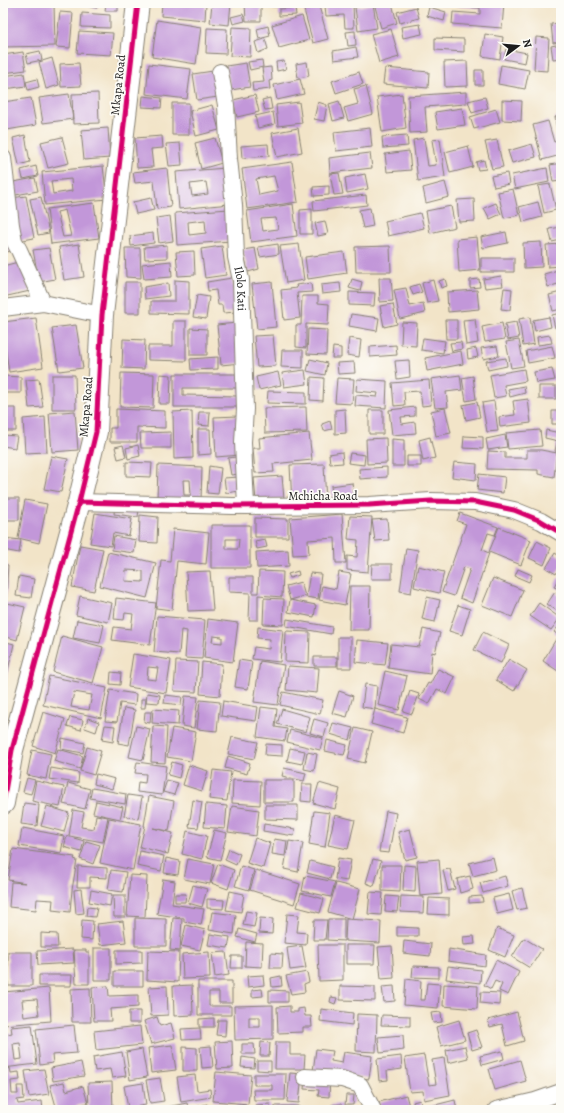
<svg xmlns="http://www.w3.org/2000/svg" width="564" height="1113" viewBox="0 0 564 1113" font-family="Alegreya,serif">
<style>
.building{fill:#c297d9;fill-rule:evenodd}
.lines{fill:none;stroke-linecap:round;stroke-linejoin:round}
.street-casing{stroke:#878072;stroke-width:18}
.secondary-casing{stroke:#878072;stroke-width:24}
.street{stroke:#fff;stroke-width:16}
.secondary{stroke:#fff;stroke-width:22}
.cycleway-casing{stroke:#fdfcf7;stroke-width:8}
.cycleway{stroke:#d6006c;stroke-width:5}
.labels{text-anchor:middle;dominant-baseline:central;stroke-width:3.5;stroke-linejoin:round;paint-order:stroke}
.street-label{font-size:12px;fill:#1c1c1c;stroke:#fdfcf7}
</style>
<rect width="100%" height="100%" fill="#fdfcf7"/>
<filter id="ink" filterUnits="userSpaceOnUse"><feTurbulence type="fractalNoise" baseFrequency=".025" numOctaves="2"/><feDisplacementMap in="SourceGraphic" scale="8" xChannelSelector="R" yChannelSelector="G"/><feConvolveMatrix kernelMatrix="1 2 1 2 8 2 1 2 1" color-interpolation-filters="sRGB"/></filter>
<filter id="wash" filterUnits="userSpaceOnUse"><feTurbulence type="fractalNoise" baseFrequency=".012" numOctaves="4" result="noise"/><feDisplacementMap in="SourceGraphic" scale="16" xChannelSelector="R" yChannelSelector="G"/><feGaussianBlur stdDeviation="0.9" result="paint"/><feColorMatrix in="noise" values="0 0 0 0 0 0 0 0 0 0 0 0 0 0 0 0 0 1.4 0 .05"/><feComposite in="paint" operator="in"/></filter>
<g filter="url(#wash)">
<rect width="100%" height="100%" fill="#f2e4c8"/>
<g id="blocks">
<path class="building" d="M3 3H54L55 46 3 47Z
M76 3H98L97 8 75 4Z
M106 3H118V11H105Z
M162 3H206L205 20 161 16Z
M212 3H231L229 25 210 23Z
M245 3H261V21H246Z
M265 3H276V7L264 6Z
M374 3H392L397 23 381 28Z
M439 3H451V5L440 6Z
M454 3H504L502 28 452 24 453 12 480 14V8L454 6Z
M353 4 354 28H345L344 15 326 16 325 6Z
M373 4 377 28 358 31 355 7Z
M319 6 328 39 313 43 304 10Z
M416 7 419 18 400 23 397 12Z
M429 7 446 12 444 21 427 16Z
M295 8 296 15 279 16V9Z
M60 12 73 13 70 48 56 47Z
M82 13 110 15V28L81 27Z
M243 14 245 21 233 24 231 17Z
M302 16 309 40 279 48 272 25Z
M157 20 201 27 196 64 152 57Z
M561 23V42L553 43 551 24Z
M420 24 422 34 403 38 401 27Z
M268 26 270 36 259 39 257 29Z
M232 27 251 28 250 57 230 56Z
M207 28 227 29 226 54 206 53Z
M391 29 399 57 379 63 371 34Z
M79 31 113 33 111 55 77 53Z
M355 31 356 45 348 46 346 32Z
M485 34 503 37 500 59 482 56Z
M536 37 549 38 547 71 534 70Z
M435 38 464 39V52L435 50Z
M265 39 268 49 258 53 255 42Z
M561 44V58L553 59 551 46Z
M356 47 358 57 334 60 333 51Z
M506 49 527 53 525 63 504 59Z
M40 51 42 60 28 63 26 54Z
M23 52 26 70 4 73 3 55Z
M52 58 59 85 46 89 39 62Z
M262 60 263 67 250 70 248 62Z
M284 61 286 69 277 71 276 62Z
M467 61 468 86 445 87 444 62Z
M307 62 309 76 298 78 296 64Z
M79 63 81 86 61 87 60 64Z
M246 63 250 87 231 90 226 66Z
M149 64 191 69 187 99 146 94Z
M501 65 529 70 525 89 498 84Z
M271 67 272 80 269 81 270 89 253 91 252 83 264 82 262 68Z
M385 68 429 72 428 88 383 84Z
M475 70H483V85H475Z
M213 71 218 97 197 100 193 74Z
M359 72 363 84 336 93 332 81Z
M24 73 26 86 5 89 3 76Z
M37 79 39 87 28 90 26 82Z
M300 79 304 94 277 100 274 85Z
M366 86 373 114 348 121 344 108 358 104 354 89Z
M466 92V104L425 107 427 132 410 133 408 96Z
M98 93 99 123 73 124 72 94Z
M69 94 73 119 43 123 39 98Z
M402 94 406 128 382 132 377 97Z
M255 95 259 112 237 117 233 100Z
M143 96 162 98 161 108 142 107Z
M485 97 488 108 472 113 468 101Z
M31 98 36 125 7 130 3 102Z
M270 98 272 109 265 110 262 100Z
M502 100 522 101 521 121 502 120Z
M339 101 344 118 333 121 329 104Z
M299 102 302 123 278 126 276 105Z
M318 102 327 105 324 121 314 119Z
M172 103H189V135H172Z
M212 105 219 130 196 136 190 111Z
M462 108 465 125 438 129 435 112Z
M496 109 500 122 474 129 470 117Z
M273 112 275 124 258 128 255 116Z
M561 116V137H558L555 117Z
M548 121 554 142 561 140V155L542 160 533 125Z
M108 128 110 158 84 160 81 130Z
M298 128 302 152 277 157 272 133Z
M370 128 372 147 336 151 334 132Z
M25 135 30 162 19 165 13 138Z
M407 135 408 146 383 148 382 137Z
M162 136 163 148 151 149 153 167 137 168 135 138Z
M62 137 69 163 48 168 41 142Z
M215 138 222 163 201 169 195 143Z
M424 138 428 166 436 165 432 140 440 139 445 177 418 181 413 140Z
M497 140 503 167 492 169 485 142Z
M180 143 182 165 169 166 166 144Z
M268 144 269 156 242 158 241 146Z
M532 144 536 157 512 163 508 151Z
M468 146 473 167 450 173 445 152Z
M409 151 411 170 387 172 385 154Z
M370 153 372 168 330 173 329 158Z
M484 160 486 169 478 170 476 162Z
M292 162 298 202 247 209 242 169ZM274 176 278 191 259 195 256 179Z
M561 163V181L553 182 550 165Z
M36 166 38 176 23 179 21 170Z
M103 166 107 199 45 205 42 172ZM71 179 72 191 53 194 51 181Z
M167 168 171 207 157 209 154 181 135 183 133 172Z
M226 168 230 204 179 209 176 172ZM206 182 208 194 192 196 190 184Z
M547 168 549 182 515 189 512 175Z
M339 173 343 194 334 195 330 174Z
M507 173 509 184 494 187 491 176Z
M365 174 368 189 347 193 345 178Z
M35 178 38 191 10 196 8 183Z
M445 182 449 197 426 203 423 188Z
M550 184 556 210 544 213 538 186Z
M329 186V195L314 196 313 187Z
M513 189 519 215 504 218 498 192Z
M366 195 367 205 314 211 313 201Z
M26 196 34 238 18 241 10 198Z
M41 197 49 233 38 235 30 199Z
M151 198 154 210 136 214 133 202Z
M474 199 475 221 459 222 457 200Z
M538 202 542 217 523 222 519 207Z
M94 203 99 238 51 244 47 209ZM65 210 71 236 63 237 57 212Z
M496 203 501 214 490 219 484 208Z
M293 204 297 236 251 242 247 211ZM276 218 278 229 263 231 261 219Z
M451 206 455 227 430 233 426 211Z
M370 208 373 226 363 228 359 210Z
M229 209 231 241 177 245 175 213ZM205 220 206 233 189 235 188 222Z
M312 209V234H300V210Z
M420 213 424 228 388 236 385 221Z
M170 216 173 241 159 243 156 218Z
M325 221 328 234 318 236 315 223Z
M561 227V240L552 242 549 229Z
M506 232 508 243 483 248 481 237Z
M153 233 154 243 131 246 130 236Z
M6 234 11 251 3 253V235Z
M477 237 480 270 459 272 457 239Z
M541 242 542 267 524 268 523 243Z
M79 244 84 277 64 280 59 247Z
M278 244 279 254 260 257 258 247Z
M299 244 304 280 286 283 280 246Z
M561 244V266L548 267 546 245Z
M167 245V258L145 259 144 247Z
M222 246 226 275 205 278 201 249Z
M390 246 391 272H356L355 247Z
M49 248 55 279 39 282 33 250Z
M125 248H140L141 278 126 277Z
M255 248 259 269 248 272 243 250Z
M194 251 195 275 178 276 176 252Z
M344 252 347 273 308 279 305 257Z
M481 258H514V272H481Z
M22 261 30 291 3 297V286L6 294 3 281V266Z
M171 261 172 277 144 279 142 264Z
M561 269V283L548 287 544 274Z
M501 276 503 286 485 288 483 279Z
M232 278 236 312 223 313 222 305H218L216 290 208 291 207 282Z
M379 278H391L393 301 380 302Z
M352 279 362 282 360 291 349 288Z
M445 279 447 286 441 288 439 281Z
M479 279 480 287 470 288V280Z
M175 280 189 281V314L151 313V301H175Z
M433 280 438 301 427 303 422 283Z
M125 282H140V313H125Z
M272 282 276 327 257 329 252 284Z
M168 283 169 296 145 299 144 287Z
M311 283 312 292 297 293 300 318 284 320 281 290 297 288 296 285Z
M340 283 341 292 322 294 321 285Z
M419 284 422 292 413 295 410 287Z
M406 288 410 306 423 303 425 313 400 319 394 290Z
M504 288 512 289 510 310 501 309Z
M477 290 479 309 448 312 447 292Z
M349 292 375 293 374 306 349 305Z
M561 292V309L553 311 549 295Z
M197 295 209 297 206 319 193 317Z
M302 296H318V303L329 304 328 325 306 324V348L296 347V325H301Z
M393 304 397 324 384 327 380 306Z
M561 313V327L555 328 552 315Z
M351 314 379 318 377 331 349 326Z
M530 317 534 344 523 346 519 319Z
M549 317 551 327 535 331 533 320Z
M36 318 43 367 9 372 3 332V322Z
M475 319 478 343 466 345 463 320Z
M445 320H457V339H446Z
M173 321H186V361L148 360V346H173Z
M402 322 417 323 416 346 401 345Z
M516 322 519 338 508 340 505 324Z
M236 323 241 363 221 365 217 325Z
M502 323 505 339 485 342 482 327Z
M76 325 83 368 59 371 52 328Z
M190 328 207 329V355H190Z
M308 329 327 330 326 355 307 354Z
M273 335 276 366 257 367 254 336Z
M550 335 552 343 538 345 537 337Z
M349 338 361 340 359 357 347 355Z
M423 338 445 341 443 353 421 350Z
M123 339 145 340 144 369 122 368Z
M519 340 524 366 511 368 506 342Z
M461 342 462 349 452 351 450 343Z
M396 345 397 355 370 357V347Z
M497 346 499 356 483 359 481 348Z
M552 346 555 358 528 363 526 351Z
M333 347 341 348V358H332Z
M476 348 478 357 468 359 467 350Z
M282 350H303V368L281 367Z
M461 351 463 364 427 371 425 358Z
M218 357V369L191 370 190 359Z
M506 358 507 366 488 370 486 361Z
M310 359 327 363 325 375 307 371Z
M409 360 410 377 397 379 395 361Z
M354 362 355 373 338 374 337 363Z
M524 369 526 381 504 385 506 396 494 398 490 375Z
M552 369 555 380 536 383 534 372Z
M305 370 307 384 284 387 282 373Z
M278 372 281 385 259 390 256 377Z
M121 373 154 374 153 408 120 407Z
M160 374 171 375 170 404H159Z
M174 374H245L244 407H174ZM183 388H239V396L183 395Z
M52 375H75L76 409H52Z
M460 375 462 390 446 392 448 407 435 408 431 379Z
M5 376 21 377V393H5Z
M473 376 476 399 466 401 462 378Z
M311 377 324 378 323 401 310 400Z
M337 378 354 379 352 404 335 403Z
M39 379 43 407 29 408 26 380Z
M357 379 387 381 386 408 355 406 356 395 377 397 378 393 356 391Z
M429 380 431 405 422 406 420 391 404 392 405 405 394 406 392 383Z
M524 386 525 393 510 397 508 389Z
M539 386H556V399H539Z
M268 391 306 392V404L267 403Z
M528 399 531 423 500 427 499 417 515 415 513 401Z
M494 401 498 431 487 432 482 403Z
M477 402 480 417 466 420 463 405Z
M306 407 307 432 265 433 264 408Z
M415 407V416L401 417 402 424 415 422 416 433 392 435 389 410Z
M3 408H16V431H3Z
M445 408 451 433 436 436 431 411Z
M116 409 165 411V428L137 427V442H110V428H116Z
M345 409 346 433 335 434V410Z
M369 410H383V434H369Z
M75 411 78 450 52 452 49 413Z
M192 411 193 458 174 459 173 412Z
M552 411H561V424H552Z
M199 412H210L209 426 198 425Z
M238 416 240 455 216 457 214 417Z
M45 417 47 452 25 453 23 419Z
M330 421 332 429 324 431 322 424Z
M198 429H210L211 454 198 455Z
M540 430 542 446 508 449 506 433Z
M546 430 560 433 558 441 545 438Z
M171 432V448H141L140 433Z
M309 433 312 460 273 464 274 472 255 473 253 448H260L259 438Z
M3 435 17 436 15 448 3 446Z
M505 435 507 447 488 450 486 439Z
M464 436 483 437V449L463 448Z
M430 437 435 458 423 461 419 440Z
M386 438 387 463 367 464 366 439Z
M392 439 404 440V466H392Z
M557 442 561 443V452L555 451Z
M123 445 126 457 118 459 115 447Z
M138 445 140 456 128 459 126 448Z
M527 450H541L557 453 554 477 538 474V470L487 469 488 451 505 452V458H527Z
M342 452 343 463 330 464 329 454Z
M350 453 365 455 364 465 348 463Z
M51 456 68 459 61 492 44 489Z
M407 456H421V466H407Z
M236 457 239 474 231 475 228 458Z
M126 462 152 463 151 477 126 476Z
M454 462 477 464 476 480 452 477Z
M324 464 326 502 292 504 290 465Z
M158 465 202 467 201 501 157 500ZM183 480H190L191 495H184Z
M209 466 221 468 218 494 207 493Z
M387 467V477L360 479 359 469Z
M479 474 505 477 503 493 477 490Z
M282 476 284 499 256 501 254 478Z
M238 477 239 491 226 493 224 478Z
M352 483 354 498 333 501 331 486Z
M3 498H19V520H3Z
M25 500 47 504 39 543 18 538Z
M115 505 139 508 138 517 114 514Z
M95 513 132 519 129 536 113 533 111 546 90 543Z
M460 513 498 527 495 535 488 533 482 550 489 553 472 603 460 598 470 569 464 567 454 596 442 592 466 524 457 521Z
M342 514 346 563H336L335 538 308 540 309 554 293 555 290 518Z
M140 515 158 517 157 543 139 542Z
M350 516 372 517 368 572 347 570V556L357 557 358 540 348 539Z
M255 518 288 519V537H255Z
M387 519 389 540 375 541 372 520Z
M211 525H250V568H211ZM226 539H239L238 549H226Z
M499 527 531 540 521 565 489 552Z
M173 529 209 533 206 564 177 561 172 610 156 608 161 560 170 561Z
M114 536 136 540 134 553 112 550Z
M3 538 21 540 19 553 3 550Z
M265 539 267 547 257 549 255 541Z
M537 541 551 548 544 565 529 558Z
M80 545 103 549 94 591 72 587Z
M406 548 418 550 411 593 400 591Z
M288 550 289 566 257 568 256 552Z
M108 552 156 563 147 598 100 586ZM126 570 143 571V582L125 581Z
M555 553 561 557V566L556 574 546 568Z
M3 564 8 565 6 598H3Z
M372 564H392V579H371Z
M418 566 444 572 439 593 414 587Z
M518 569 532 575 529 582 515 576Z
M210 571 213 610 188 611 186 572Z
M259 571 283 572 282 597 258 595V620H249L250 593 229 592V577H253V593H258Z
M298 571 299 575 290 578 288 574Z
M339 572 351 574 345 605 319 600 322 586 336 589Z
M310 573 321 574 318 599 306 597Z
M19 576 34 579 31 598 16 596Z
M493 578 523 590 512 617 482 605Z
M558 578 561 579V590L554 587Z
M301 582 305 596 290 600 286 586Z
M350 586H370L369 630H349Z
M555 592 561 597 560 613 547 604Z
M80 596 112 603 108 622 76 615Z
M427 597 440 600 435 622 422 619Z
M116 598 156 603 150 645 112 640 114 627 131 629 133 614 125 613 124 620 114 619Z
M264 598 284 599 283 625 263 624Z
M290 600 316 605 314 617 288 612Z
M3 602 25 607 17 640 3 636Z
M539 603 560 618 551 630 530 616Z
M458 605 470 609 462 635 449 631Z
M157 616 205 620 202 659 185 658 187 631 181 630 179 654 154 652Z
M208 619 238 623 233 662 204 658ZM213 636 222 637V643L212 642Z
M287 619 332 627 331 634 286 626Z
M77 620 104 625 100 643 73 638Z
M561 623V637L554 632Z
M258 627 283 630 280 662 252 659 254 647 269 649 270 639 257 638Z
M423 629 440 633 435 653 432 652 430 674 388 668 391 644 419 647Z
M286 631 310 632 309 663 285 662Z
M483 632 509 645 501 663 474 650Z
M62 636 103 647 93 683 53 672Z
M338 637H351V668H338Z
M556 639 561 643V673L543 661Z
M357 640 388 643 385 665 355 662Z
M3 641 14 644 4 688H3Z
M133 654 171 660 166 693 128 687ZM148 667 158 668 156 680 147 679Z
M314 657H337V666H314Z
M509 659 527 670 514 691 496 680Z
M239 660 252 662 248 689 235 687Z
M176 661 198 662 196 692 174 691Z
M260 661 284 665 278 705 254 702Z
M202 662 222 664 220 696 200 694Z
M288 666 319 668 317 693 286 690Z
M438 669 455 677 447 694 437 689 429 704 419 699 428 683 430 684Z
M385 671 407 676 399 710 378 705Z
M111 672 121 673 120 685 110 684Z
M49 676 107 688 101 718 43 705ZM74 692 92 695 89 710 71 707Z
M365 684 377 686 375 709 362 707Z
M110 690 136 694 135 705 120 703 117 722 105 721Z
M339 691 353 696 347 717 332 713Z
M410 691 419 694 412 714 403 711Z
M283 692 323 700 320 714 280 705Z
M147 693 160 695 159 703 146 702Z
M165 695 182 697 181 705 164 703Z
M185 696 198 697 194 728 182 726Z
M141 699H146L145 708H141Z
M200 700 220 702 217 731 197 729Z
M223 701 258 707 256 721 221 716Z
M261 707 277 709 275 727 287 729 285 741 257 737Z
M124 708 135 710 129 745 118 743Z
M153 709 179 711 178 725 152 723Z
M282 709 310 717 306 732 277 724Z
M375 709 407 717 403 733 371 724Z
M43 712 65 719 55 753 33 746Z
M145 712H151L150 723 144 722Z
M70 717 83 720 81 730 67 726Z
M88 718 99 722 96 732 85 728Z
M314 719 328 723 324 737 310 733Z
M333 723 353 728 350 740 330 734Z
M105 725 115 726 113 742 102 740Z
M136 726 150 729 143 760 129 757Z
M153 726 167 727 165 763 151 762Z
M172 728 196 732 191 761 167 757Z
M355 728 372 732 365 763 348 759Z
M290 730 323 738 320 750 287 742Z
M232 737 258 742 254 759 228 754Z
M62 738 85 743 83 753 61 749Z
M327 740 347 745 344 755 325 751Z
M266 744 282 745V756L265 755Z
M87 747 101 751 94 775 80 771Z
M290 748 305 751 302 764 287 761Z
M58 749 83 756 80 769 54 761Z
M32 750 51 754 46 779 27 775Z
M307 752 317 754 314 771 304 769Z
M228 756 250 763 247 774 225 768Z
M137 762 166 766 162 795 137 792 138 782 145 783 146 774 135 773Z
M172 762 182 765 179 778 168 775Z
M189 765 208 771 202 791 183 785Z
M51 768 79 773 78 783 49 779Z
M284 768 306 773 304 781 282 776Z
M213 770 231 772 227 801 209 799Z
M96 774 115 779 112 789 94 784Z
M27 778 35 780 31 794 23 792Z
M167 780 178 783 174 795 163 792Z
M233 780 261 781 260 805 232 803Z
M264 780H294V802H264Z
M36 781 64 787 60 807 32 801Z
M68 783 90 789 85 809 63 804Z
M319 783 340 789 335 809 313 803Z
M302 784H312L311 802 301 801Z
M92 788 126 794 125 804 90 798Z
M128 795 142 797 138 819 124 816Z
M149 796 174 801 169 831 153 828 173 833 168 854 140 847 145 826H144Z
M193 800 202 802 198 828 189 827Z
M96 801 123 807 120 819 93 813Z
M24 803 39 805 37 826 21 824Z
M206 804 227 806 225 829 204 827Z
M265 805H298V820L265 819Z
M47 806 69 813 64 832 41 826Z
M232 806 259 810 256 836 228 832Z
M73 810 84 812 81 827 94 829 96 815 108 817 103 842 69 836Z
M314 811 330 813 325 847 309 844Z
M386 811 396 813 389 853 379 852Z
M335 815 355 820 348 849 328 845Z
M109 818 141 824 133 870 100 863Z
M264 824 295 829 294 836 263 831Z
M23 828 64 836 61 853 19 846 22 829 23 830Z
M410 829 417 857 405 860 398 832Z
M214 830 227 833 220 860 207 857Z
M187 831 207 836 202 859 182 854Z
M67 836 84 841 81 852 64 847Z
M255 838 270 843 263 868 247 863Z
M274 839 287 841 285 856 272 854Z
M86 841 100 845 93 864 80 859Z
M289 841 303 843 298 872 284 869Z
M13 849 75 857 74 859 77 860 72 890 70 912 52 910 53 900 37 899 36 910 9 907 11 882 26 883 8 880Z
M229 849 240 854 236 865 225 860Z
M140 851 164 856 161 871 137 866Z
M493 857 496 870 473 876 469 863Z
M166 858 180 861 178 875 164 873Z
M338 858 351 860 347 881 335 879Z
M188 859 214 864 210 884 184 879Z
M373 859 381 861 374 886 366 883Z
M439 859 442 894 420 896 417 861Z
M310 861 333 867 330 879 307 873Z
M218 864 234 870 228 889 211 883Z
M382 865H401L400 892 382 891Z
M404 865 416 866 415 892 403 891Z
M78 866 107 868V878L90 877V887H77Z
M241 866 254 870 249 890 235 886Z
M450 869 455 889 448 891 443 870Z
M111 870 126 872 123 892 108 890Z
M256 870 300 884 294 904 250 890Z
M130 875 147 876 145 917 127 916Z
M305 876 335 882 331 897 302 891Z
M470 876 473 889 460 893 457 879Z
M505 876 508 886 483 893 480 883Z
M163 879 175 881 172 904 204 909 201 925 184 922V918L157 914Z
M336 883 360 889 352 919 328 912Z
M193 885 207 889 202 907 188 903Z
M522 888 527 908 517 910 512 891Z
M81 889 84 913 76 914 74 890Z
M91 890 112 894 110 906 89 902Z
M230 891 244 894 241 912 226 910Z
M370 892 383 893 381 915 368 914Z
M301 893 324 899 320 913 297 907Z
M175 894H186L185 902H175Z
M509 894 513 910 497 914 493 898Z
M113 895H125V917H114Z
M386 896 399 897 397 912 385 911Z
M401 896 424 897 423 913 400 912Z
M482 896 483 902 469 903V897Z
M429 898 449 899V915L428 914Z
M207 899 224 900 223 909 207 908Z
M87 907 97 908 95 917 86 916Z
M246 911 257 913 254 927 243 925Z
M212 912 236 915 234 934 209 930Z
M287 914 299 915 297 932 307 933 306 945 284 943Z
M135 918 166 919V946H135Z
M173 918 182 919 180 951 170 950Z
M260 918 273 919 272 934 259 933Z
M328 919H344V941L327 940Z
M346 919 381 921 380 943 345 941Z
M82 920 93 921 92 940 81 939Z
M314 920H327L325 940H313Z
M123 921 126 942 100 945 97 924Z
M186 925 205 930 200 950 181 946Z
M397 927 418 928V936H397Z
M497 928 514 935 505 957 489 950Z
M239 929 257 934 255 942 237 937Z
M41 933 57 934 58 947H41Z
M210 934 230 937 228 948 208 945Z
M474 936 475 944 464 945 463 937Z
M524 938 542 949 530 968 512 957Z
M404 941 431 944 430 956 403 953Z
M246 942 263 943 262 967 245 966Z
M318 945H343V980L319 981Z
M346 945H375L374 964H346Z
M302 946 306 968 290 970 287 948Z
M392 946 394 978 381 979 378 947Z
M94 948H111V980H94Z
M73 949 74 963 38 965 37 951Z
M449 949 486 955 485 966 448 961Z
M74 950H86V952H89V984H76Z
M116 950H142V963L116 964Z
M148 951 179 952 178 982 147 980Z
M8 952H32V986H8Z
M209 952 210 978 183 979 182 954Z
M226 952 229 975 215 977 212 953Z
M271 953 283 954 282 968H270Z
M232 956H242V968H231Z
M496 960 519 972 508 995 499 991 502 984 495 981 491 989 484 985Z
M413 966 439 967V978L412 977Z
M448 966 481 970 480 983 446 979Z
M114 971H143V986H114Z
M307 972 309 982 304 984 305 992 291 994 286 976Z
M39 975H72L71 986H39Z
M263 975 264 985 248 987 247 976Z
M281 976 282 986 272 987 271 978Z
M406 979 421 981 420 1000H425L427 983 440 984 438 1008 404 1005Z
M198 981H232V1003H219V992H209V1006H231V1015H198Z
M444 984 478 986 477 1009 443 1006Z
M192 985 193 1015 174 1016 173 986Z
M108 986 109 996 138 995V1007L110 1009 111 1021H94L92 987Z
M167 986 168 1015 151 1016 149 987Z
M340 986 375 987V1001L340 1000Z
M394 986 395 1001 384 1002 382 987Z
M49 988 51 1021 3 1025V992ZM37 999 39 1015 24 1017 22 1000Z
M90 988 91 1022H72L71 989Z
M262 989 263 996 252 997V990Z
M269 990 288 991V1002H269Z
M481 992 500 993 499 1005 480 1003Z
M331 997 337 998 335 1004 330 1002Z
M273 1005V1039L235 1040 234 1006ZM249 1017H260V1027H249Z
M290 1006V1012H298V1009L304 1008 305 1016H311L312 1027H303V1032L278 1033 277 1007Z
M321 1009 353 1013 352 1025 320 1021Z
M129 1011H140V1023H129Z
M441 1012 442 1022 433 1023 431 1013Z
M517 1012 524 1041 507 1046 502 1024 490 1027 488 1020Z
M357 1014 377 1015 376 1052 356 1051Z
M382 1015 410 1016V1026L381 1025Z
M157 1017 160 1026 171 1023 175 1038 151 1044 144 1021Z
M214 1018V1027H199V1019Z
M218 1020H226L225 1036 216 1035Z
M459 1020 465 1040 441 1046 436 1027Z
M32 1025 37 1064 3 1068V1035L12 1033 11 1027ZM20 1043 22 1059 15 1060 13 1044Z
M74 1025 77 1053 52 1055 53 1063 40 1065 36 1029Z
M140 1026 142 1045 96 1050 94 1031Z
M200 1028 201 1039 182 1040 181 1029Z
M476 1030 482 1047 472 1050 467 1033Z
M403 1035 404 1050 380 1053 378 1037Z
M232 1041 233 1068 217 1069 215 1042Z
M261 1042 270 1043 269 1056H260Z
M276 1042H290V1055H305L304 1069H275Z
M242 1044H254L255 1054H242Z
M172 1045 176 1070 151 1073 148 1048Z
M211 1046 213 1067 202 1068 200 1047Z
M465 1046 468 1058 448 1063 446 1050Z
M183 1047 197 1048V1071H183Z
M142 1049 147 1077 130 1080 126 1052Z
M316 1049 333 1051 331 1061 342 1063 344 1052 372 1056 369 1079 313 1071Z
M502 1051 504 1059 482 1065 480 1056Z
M122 1052 126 1076 112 1078 110 1069 95 1071 93 1057Z
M424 1055 429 1085 436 1084 432 1060 444 1058 450 1095 424 1100 423 1091 410 1092 405 1058Z
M401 1056 402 1069 387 1071 388 1080 379 1081 377 1059Z
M242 1057 255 1059 254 1068 241 1067Z
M520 1060 526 1081 495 1090 489 1069Z
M257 1061H271V1071L257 1070Z
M81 1062 84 1076 53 1081 51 1068Z
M10 1068 11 1073 19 1072 20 1080 11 1081 12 1094H18L17 1086H23L24 1099 17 1100 18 1104 42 1101 43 1110H3V1069Z
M44 1069 49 1094 29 1097 25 1071Z
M216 1072 251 1075 248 1104 213 1101Z
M290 1073 302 1074 299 1103 287 1102Z
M254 1074H286L285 1100H254L253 1090H272V1085H254Z
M195 1075 197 1091 210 1089 211 1097 181 1102 177 1077Z
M305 1077 330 1078 329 1097 318 1096 319 1090 304 1089Z
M160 1078 164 1101 150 1103 146 1080Z
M64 1082 66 1091 83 1086 88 1103 61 1110H57L50 1085Z
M112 1082 113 1110H89L88 1083Z
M143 1083 146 1105 128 1108 124 1086Z
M346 1095H354L353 1105H345Z
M406 1095 410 1110H381L379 1102Z
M420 1100 422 1107 415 1109 413 1102Z
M455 1100 457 1110H423V1108Z
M187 1103 189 1110H157V1109Z
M207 1104 209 1110H190L189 1109Z
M270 1104V1110H256L255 1105Z
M341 1104V1110H331V1105Z
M219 1106H232V1110H219Z
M235 1106H246V1110H236Z
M275 1106H299V1110H275Z"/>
</g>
</g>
<g filter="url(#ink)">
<use href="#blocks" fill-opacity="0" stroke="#878072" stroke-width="1"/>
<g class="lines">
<defs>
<g id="street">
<path id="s1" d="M220 72 226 105 229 159 234 205 236 257 241 280 245 409 243 442 246 506"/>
<path d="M3 158 11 225 14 241 19 250 43 303"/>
<path d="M3 308 43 303 102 315"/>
<path d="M79 502 233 506 369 505 431 501 475 502 514 510 541 521 561 533"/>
<path d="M305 1077 342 1079 360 1085 373 1110"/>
<path d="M496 1110 535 1101 561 1092"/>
</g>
<path id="secondary" d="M3 803 12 750 79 502 96 432 102 315 138 3"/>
</defs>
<use href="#street" class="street-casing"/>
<use href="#secondary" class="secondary-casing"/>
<use href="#street" class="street"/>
<use href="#secondary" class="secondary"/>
<defs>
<path id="cycleway" d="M79 502 233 506 369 505 431 501 475 502 514 510 541 521 561 533
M3 803 12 750 79 502 96 432 102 315 138 3"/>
</defs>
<use href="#cycleway" class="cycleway-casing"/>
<use href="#cycleway" class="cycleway"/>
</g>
</g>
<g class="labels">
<g class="street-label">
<text transform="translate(118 85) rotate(-84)">Mkapa Road</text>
<text stroke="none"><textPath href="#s1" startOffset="218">Ilolo Kati</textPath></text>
<text transform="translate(86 407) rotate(-85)">Mkapa Road</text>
<text x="323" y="496">Mchicha Road</text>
</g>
</g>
<rect width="564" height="1113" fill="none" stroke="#fdfcf7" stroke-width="16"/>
<g transform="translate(518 46) rotate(74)" stroke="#fdfcf7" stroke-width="3" paint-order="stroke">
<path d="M0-3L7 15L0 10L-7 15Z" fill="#1c1c1c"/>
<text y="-6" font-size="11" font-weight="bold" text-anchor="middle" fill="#1c1c1c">N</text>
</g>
</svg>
